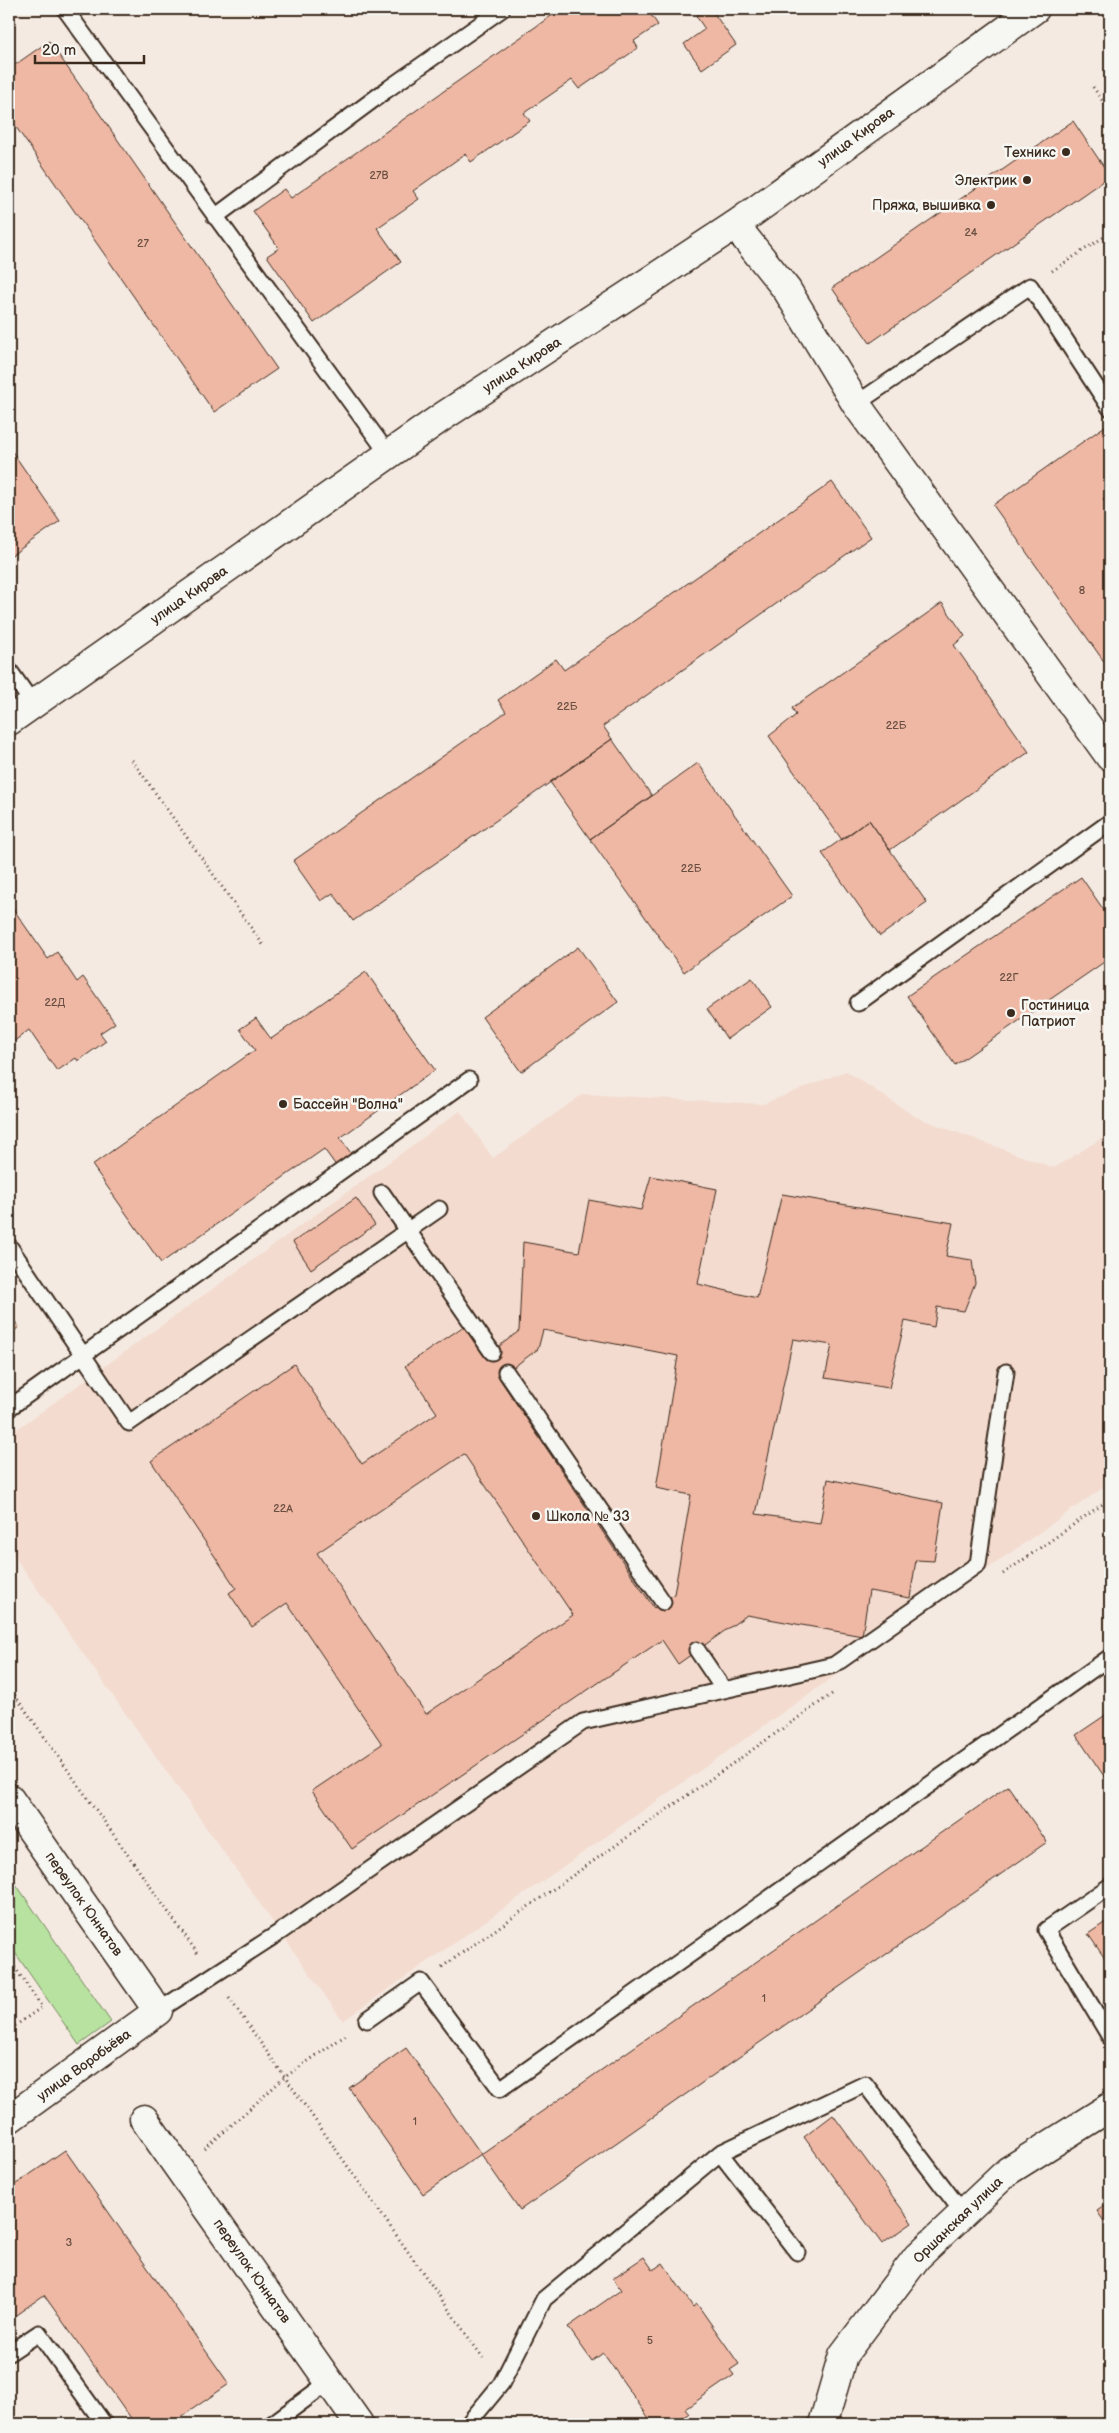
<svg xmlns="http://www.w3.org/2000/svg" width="1119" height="2433" viewBox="0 0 1119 2433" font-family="'Balsamiq Sans',sans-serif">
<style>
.built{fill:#f3dbcf}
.green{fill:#b7e2a0;stroke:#79865f}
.building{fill:#efb8a4;stroke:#3b2a1e;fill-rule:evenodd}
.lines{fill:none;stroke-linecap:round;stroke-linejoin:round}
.lane-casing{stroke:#3b2a1e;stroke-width:19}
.street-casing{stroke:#3b2a1e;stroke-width:31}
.primary-casing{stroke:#3b2a1e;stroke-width:31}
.path{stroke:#3b2a1e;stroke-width:3;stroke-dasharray:1 4;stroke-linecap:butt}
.lane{stroke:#f6f6f2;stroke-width:15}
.street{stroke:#f6f6f2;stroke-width:28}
.primary{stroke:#f6f6f2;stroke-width:28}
.poi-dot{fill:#3b2a1e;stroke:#f6f6f2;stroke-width:2}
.labels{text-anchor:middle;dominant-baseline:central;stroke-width:5;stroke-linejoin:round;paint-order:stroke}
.number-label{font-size:11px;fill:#684e40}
.street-label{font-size:14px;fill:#3b2a1e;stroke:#f6f6f2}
.poi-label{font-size:14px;fill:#3b2a1e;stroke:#f6f6f2;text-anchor:end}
</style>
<rect width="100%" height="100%" fill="#f5eae2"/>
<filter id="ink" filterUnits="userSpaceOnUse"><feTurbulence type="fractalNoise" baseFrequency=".02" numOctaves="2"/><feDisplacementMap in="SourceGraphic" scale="10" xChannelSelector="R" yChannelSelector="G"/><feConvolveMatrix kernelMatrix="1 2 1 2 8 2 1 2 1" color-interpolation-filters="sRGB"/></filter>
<g filter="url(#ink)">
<path class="built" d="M846 1071 916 1117 1054 1168 1110 1133V1483L343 2021 9 1549V1435L460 1111 493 1158 583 1094 763 1104Z"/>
<path class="green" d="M9 1874 111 2022 79 2045 9 1944Z"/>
<path class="building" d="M561 9H647L658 25 634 41 638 48 579 89 572 80 524 113 530 121 471 162 465 154 413 191 419 199 377 228 401 262 314 323 267 256 279 248 253 211 284 189 291 198Z
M706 9H711L736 45 702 69 684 44 705 29 696 16Z
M49 41 277 369 214 412 9 117V69Z
M1073 121 1110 176 870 343 832 288Z
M1108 424 1110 428V493L1103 499 1110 510V670L993 505Z
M9 447 60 521 9 557Z
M832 482 871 537 603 726 612 739 353 921 333 893 321 901 293 861 506 712 498 700 556 659 564 670Z
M942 603 965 636 954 645 1029 752 890 850 869 820 842 840 769 736 796 715 792 708Z
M612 739 652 796 590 839 550 782Z
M698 763 792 896 684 972 590 839Z
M869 820 927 903 880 936 822 853Z
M1081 877 1110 919V958L955 1065 907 996Z
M14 910 48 959 57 952 77 982 83 977 115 1023 100 1033 106 1041 78 1061 76 1058 57 1071 29 1030 9 1045V913Z
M578 947 618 1002 521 1072 482 1017Z
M366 972 435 1070 340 1138 353 1156 337 1167 324 1149 161 1263 92 1165 255 1050 240 1029 256 1018 271 1039Z
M752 978 772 1007 727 1039 707 1009Z
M651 1176 717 1189 698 1284 757 1298 782 1194 953 1223 946 1256 972 1260 975 1283 964 1311 937 1307 934 1327 905 1321 889 1388 825 1378 832 1345 793 1339 756 1514 820 1523 828 1479 943 1503 934 1561 916 1560 910 1598 869 1591 862 1636 747 1615 678 1664 662 1640 352 1849 312 1791 382 1744 287 1603 252 1627 229 1593 236 1588 151 1461 294 1364 362 1464 437 1413 405 1366 464 1326 485 1357 519 1331 523 1242 579 1252 589 1200 641 1210ZM543 1330 678 1356 656 1488 691 1495 674 1594 654 1608 499 1378 538 1349ZM464 1454 573 1615 426 1714 317 1553Z
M356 1198 375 1225 311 1269 293 1242Z
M9 1313 19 1327 9 1335Z
M1110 1712V1785L1076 1735Z
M1008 1786 1047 1842 520 2210 481 2154Z
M1110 1919V1966L1088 1934Z
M406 2048 481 2154 423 2194 349 2088Z
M833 2115 912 2223 882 2244 804 2137Z
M65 2150 229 2384 171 2424H135L44 2295 9 2320V2189Z
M1110 2202V2230L1097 2211Z
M644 2257 653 2270 663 2263 693 2307 697 2304 739 2364 730 2370 734 2375 685 2409 689 2414 673 2424H653L603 2353 592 2361 568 2327 621 2290 613 2278Z"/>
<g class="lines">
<defs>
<path id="lane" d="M65 9 389 455
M215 217 385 91 502 9
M856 404 1030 286 1110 408
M9 670 33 704
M858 1003 1110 822
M382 1193 492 1352
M9 1246 129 1423 439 1209
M506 1372 663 1602
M9 1408 469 1080
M697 1650 724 1690
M1110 1886 1046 1930 1110 2037
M158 2011 280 1932 583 1722 834 1665 978 1564 1006 1372
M367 2020 421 1982 500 2089 1110 1657
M720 2153 797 2252
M9 2353 39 2333 104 2424
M272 2424 330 2381
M468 2424 501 2384 544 2299 720 2153 865 2084 963 2213"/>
<path id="street" d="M735 225 787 290 856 404 1110 757
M9 1798 158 2011 9 2119
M144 2119 359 2424
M823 2424 843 2355 917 2257 1008 2171 1110 2107"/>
<path id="primary" d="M9 721 442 417 735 225 1035 9"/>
</defs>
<use href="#lane" class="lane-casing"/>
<use href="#street" class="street-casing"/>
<use href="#primary" class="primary-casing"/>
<path class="path" d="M1093 87 1110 112
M1052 271 1110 233
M132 760 264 946
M1003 1574 1110 1499
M9 1687 198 1954
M9 1959 42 2007 9 2030
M442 1967 832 1694
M229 1998 483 2358
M205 2149 285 2077 346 2035"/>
<use href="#lane" class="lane"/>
<use href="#street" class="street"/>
<use href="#primary" class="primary"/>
</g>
</g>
<g class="poi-dot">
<circle cx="1066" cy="152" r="5"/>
<circle cx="1027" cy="180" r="5"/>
<circle cx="991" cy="205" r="5"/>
<circle cx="1011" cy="1013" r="5"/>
<circle cx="283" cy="1104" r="5"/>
<circle cx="536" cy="1516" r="5"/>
</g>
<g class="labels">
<g class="number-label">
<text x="379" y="175">27В</text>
<text x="971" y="232">24</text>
<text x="143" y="243">27</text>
<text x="1082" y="590">8</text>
<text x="567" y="706">22Б</text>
<text x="896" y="725">22Б</text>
<text x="691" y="868">22Б</text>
<text x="1009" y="977">22Г</text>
<text x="55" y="1002">22Д</text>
<text x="283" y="1508">22А</text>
<text x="764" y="1998">1</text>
<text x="415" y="2121">1</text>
<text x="69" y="2242">3</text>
<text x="650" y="2340">5</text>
</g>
<g class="street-label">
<text transform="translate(856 137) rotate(-36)">улица Кирова</text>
<text transform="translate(522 365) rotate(-33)">улица Кирова</text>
<text transform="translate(189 595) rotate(-35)">улица Кирова</text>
<text transform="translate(84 1904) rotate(55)">переулок Юннатов</text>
<text transform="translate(84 2065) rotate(-36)">улица Воробьёва</text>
<text transform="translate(958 2220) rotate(-44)">Оршанская улица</text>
<text transform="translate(252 2271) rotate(55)">переулок Юннатов</text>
</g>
<g class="poi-label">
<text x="1056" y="152">Техникс</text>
<text x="1017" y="180">Электрик</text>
<text x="981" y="205">Пряжа, вышивка</text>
<text x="1021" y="1005" text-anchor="start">Гостиница<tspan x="1021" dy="16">Патриот</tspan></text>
<text x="293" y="1104" text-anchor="start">Бассейн "Волна"</text>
<text x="546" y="1516" text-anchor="start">Школа № 33</text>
</g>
</g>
<rect width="1119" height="2433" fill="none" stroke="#f6f6f2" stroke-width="30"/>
<rect x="15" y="15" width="1089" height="2403" fill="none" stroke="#3b2a1e" stroke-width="2" filter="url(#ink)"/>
<path d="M35 55v8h109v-8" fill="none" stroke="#3b2a1e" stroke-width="2.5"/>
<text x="42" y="55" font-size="15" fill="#3b2a1e" stroke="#f6f6f2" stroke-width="4" paint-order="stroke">20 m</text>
</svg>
